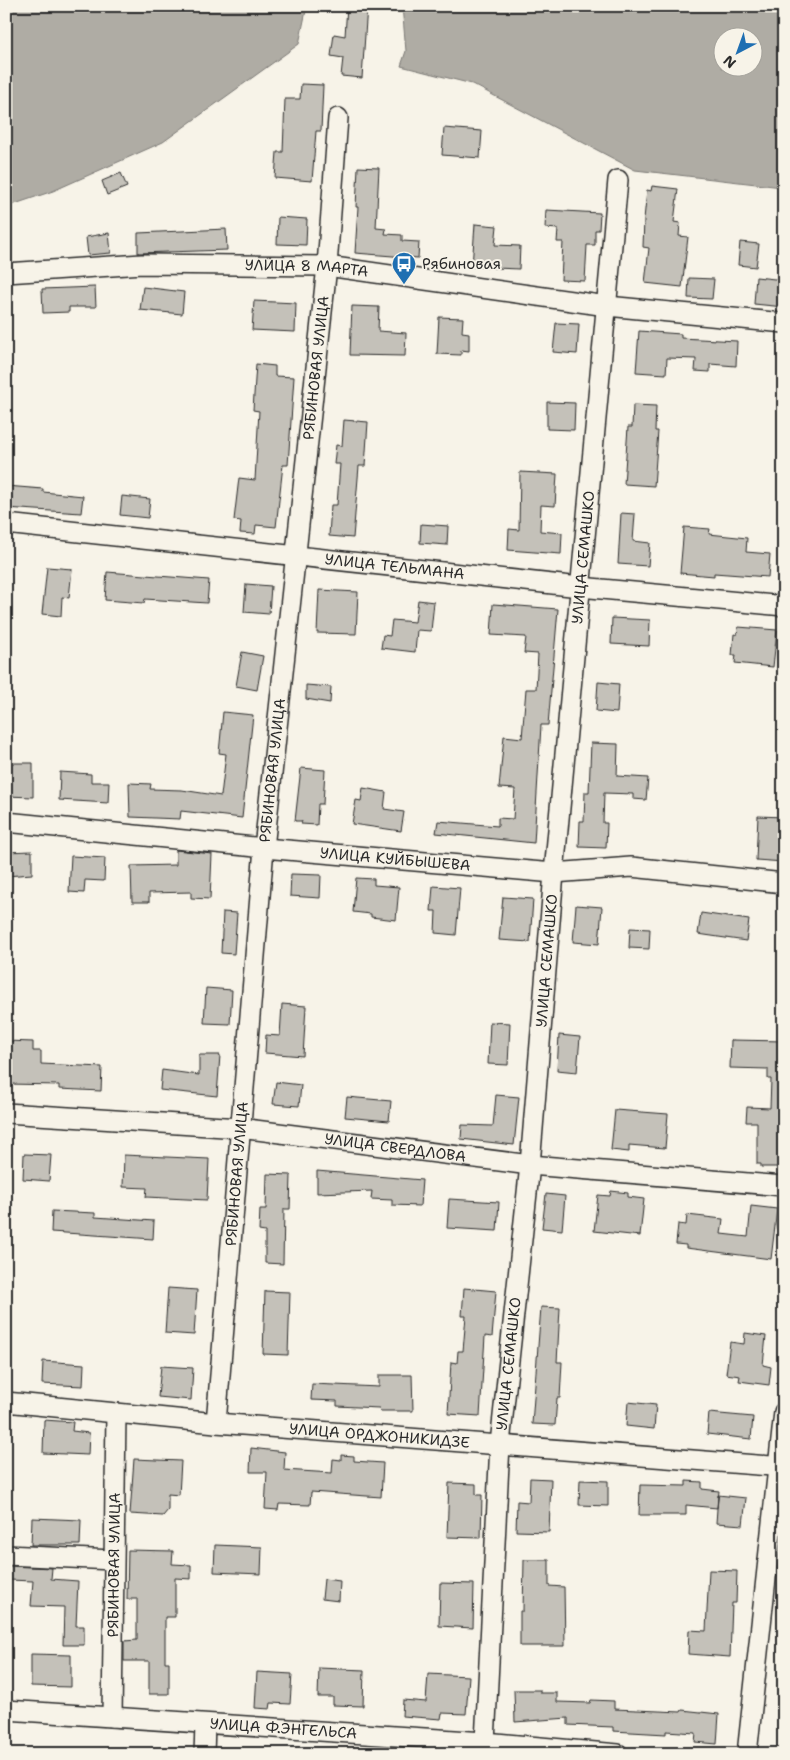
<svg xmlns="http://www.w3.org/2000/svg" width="790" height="1760" viewBox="0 0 790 1760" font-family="'Shantell Sans',sans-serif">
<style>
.water{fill:#afaca4;stroke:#7a7874;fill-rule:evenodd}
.building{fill:#c4c1b9;stroke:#2b2b2b}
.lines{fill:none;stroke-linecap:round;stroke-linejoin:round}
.minor-casing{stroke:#2b2b2b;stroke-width:22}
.minor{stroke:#f7f3e8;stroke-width:19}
.labels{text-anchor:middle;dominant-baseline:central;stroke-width:4;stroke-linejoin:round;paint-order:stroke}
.poi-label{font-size:15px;fill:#2b2b2b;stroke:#f7f3e8;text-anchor:start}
.street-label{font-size:15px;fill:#2b2b2b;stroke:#f7f3e8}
</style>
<rect width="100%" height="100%" fill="#f7f3e8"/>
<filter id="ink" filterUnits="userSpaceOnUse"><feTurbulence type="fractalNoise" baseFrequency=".02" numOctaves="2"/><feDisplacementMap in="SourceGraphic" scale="10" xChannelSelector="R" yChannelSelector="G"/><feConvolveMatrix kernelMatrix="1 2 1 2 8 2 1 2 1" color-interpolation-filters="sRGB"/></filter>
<g filter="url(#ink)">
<path class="water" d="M6 6H307L299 44 163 142 53 191 6 207Z
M402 6H784V196H781L782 187 635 170 472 84 401 66 406 51ZM722 38H752V68H722Z"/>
<path class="building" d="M347 6H367L362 78 341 76 343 58 331 56 334 34 345 36Z
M301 84 323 85 321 131H316L312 181 275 178 277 152H283L285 99H300Z
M444 128 482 131 480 158 442 155Z
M358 167 379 168 376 228 386 229 385 234 402 235V241L419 242 418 258 355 253 358 207H356Z
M121 173 127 187 107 195 102 181Z
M652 186 678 189 674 222 680 223 679 236 688 237 682 287 645 283 649 248 643 247 644 219 647 190 651 191Z
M546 210 600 213 599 230H595V245H587L585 281 561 280 563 242H557L558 229 545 228Z
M278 217 307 219 306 245 277 244Z
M475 224 497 226 495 245 520 246 519 269 472 267Z
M226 229 227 250 138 253V233Z
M109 233 111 253 88 255 86 237Z
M740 242 759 244 756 267 738 265Z
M756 277 784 280V307L754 304Z
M689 278 714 279 712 299 688 298Z
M95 287 96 307H69V312L43 313 42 289Z
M143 287 184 292 182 314 140 310Z
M254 301 296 303 295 332 252 330Z
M352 306 379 307 378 331 406 333 405 356 350 355Z
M439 317 463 318 462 332 469 333V351L461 350V355L437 354Z
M556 323 579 324 577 354 553 352Z
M639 331 681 334V338L737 341 736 366 710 364V372L695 371 696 359 667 358 666 374 636 372Z
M256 364 275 366V376L294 377 288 465H283L276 527 256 525 255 534 240 533 241 521 234 520 239 478 255 480 259 411 253 410Z
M547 402 575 403 574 430 547 429Z
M633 405 656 406 655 431H658L654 486 624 484 628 427H632Z
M344 420 368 422 365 466H359L353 538 329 536 331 505H337L340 464H334L336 445 342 446Z
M520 472 557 474 555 506 541 505 540 531 562 533 561 554 508 550 509 529 519 530Z
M6 486 43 489V492L83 496 81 513 6 508Z
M122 496 150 499 148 518 120 515Z
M621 513 635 514 633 541 650 543 648 566 618 564Z
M421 524 448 526 447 545 420 543Z
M684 527 710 529 709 534 747 538 746 552 770 554 768 577 714 573V576L680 573Z
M47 567 72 569 69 598 62 597 61 616 42 614Z
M107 572 209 580 207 603 145 599 144 603 105 600Z
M246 584 271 586 269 614 244 612Z
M319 590 358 592 356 634 317 633Z
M418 600 434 602 431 631 417 630 415 652 381 648 383 635 390 636 392 620 415 622Z
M493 604 558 609 548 725H541L534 843 436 833 438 821 498 826V818L513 819 515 789 499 788 504 736 522 738 526 689H536L538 654 524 653 526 637 491 635Z
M612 618 650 620 649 646 611 644Z
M738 627 777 630 773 667 735 663 736 655H732L734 634 737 635Z
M242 652 263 656 257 690 236 686Z
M598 682 619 684 617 713 596 711Z
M306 685 331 687 330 703 306 699Z
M223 712 253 715 242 818 181 811 180 819 130 817 129 783 151 784 150 789 182 790 221 796 226 754 219 753Z
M591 743 618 744 617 776 648 778 646 800 633 799V794L604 793 603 823H607L606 848 579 847 580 821H584L585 792H589Z
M8 763H33V797L6 796Z
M301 768 325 770 323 804H318L317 825 301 824 302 821H295Z
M60 772 91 774V782H109L108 803 59 800Z
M363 788 386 792 384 809 404 812 401 831 352 824 356 800 361 801Z
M758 816 784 817V862L756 860Z
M176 850 212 854 210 899 191 898V892L149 893V902H132L131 866 176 865Z
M32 851V874L6 876V852Z
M71 856 105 858 104 881 85 880 84 893 69 892Z
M291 874 321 875 320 898 290 896Z
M356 878 374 879V885L399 887 396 920 371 917V914L353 912Z
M433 886 460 888 456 935 435 933 436 911H431Z
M503 897 533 899 530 942 499 940Z
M576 905 602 907 599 944 573 942Z
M223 912 237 913 234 954 221 953Z
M701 913 749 920 746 941 698 934Z
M630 928 650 929 649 949 629 948Z
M206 988 232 990 230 1024 204 1023Z
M282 1004 306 1006 303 1056 265 1053 266 1035 280 1036Z
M490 1022 510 1023 508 1065 488 1064Z
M559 1035 580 1037 577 1072 557 1070Z
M731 1040 784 1041V1167H761V1164H757V1122H746L747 1107 770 1108 771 1079H768V1069L730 1068Z
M6 1041 33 1042V1051H41V1064L102 1067 101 1091 59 1089V1085L8 1084Z
M199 1055H220L217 1096 160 1090 162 1070 199 1075Z
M276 1082 301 1085 299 1106 273 1104Z
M496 1095 519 1097 514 1145 461 1139 462 1125 493 1126Z
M347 1097 391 1101 389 1121 345 1117Z
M615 1110 668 1114 665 1148 629 1145V1152L611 1150Z
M24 1154 51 1155 49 1181 23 1179Z
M124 1155 209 1159 207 1200 146 1197 147 1188 123 1187Z
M317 1171 422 1180 420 1206 392 1205V1200L371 1199 372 1191 317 1193Z
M267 1174 291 1175 290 1209H284L283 1264 265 1263V1232L259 1231 260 1209H266Z
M611 1191 628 1193V1197L644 1199 640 1236 594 1231 598 1195 610 1196Z
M546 1194 565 1196 562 1230 542 1228Z
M449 1199 499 1202 497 1231 447 1228Z
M751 1206 777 1209 771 1259 686 1248V1245L676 1244 678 1224 686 1225 687 1215 723 1219 721 1234 748 1237Z
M52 1211 95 1213V1217L154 1221 153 1239 51 1232Z
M168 1288 197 1290 194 1335 165 1333Z
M464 1288 496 1291 492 1337 485 1336 480 1416 448 1414 451 1362 457 1363 458 1351H463L466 1316H462Z
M265 1291 290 1292 288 1355 263 1354Z
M541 1307 560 1308 557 1362H562L560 1398H557L555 1425 532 1424Z
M745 1333 766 1336 763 1365 771 1367 769 1385 739 1381 740 1376 726 1374 730 1342 744 1344Z
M43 1361 84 1364 83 1386 42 1384Z
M161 1366 193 1368 191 1400 158 1397Z
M379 1375H412L413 1411H380L379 1408 337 1406V1401L311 1400 312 1384 379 1387Z
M628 1402 656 1405 654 1429 626 1426Z
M709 1413 753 1417 751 1439 707 1434Z
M44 1420 73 1422 72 1431 89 1433 88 1455 43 1453Z
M251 1448 285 1452 284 1470 332 1473 333 1459 341 1460V1455L354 1456V1461L383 1463 381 1497 311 1492 310 1505 279 1504 278 1510 265 1509 267 1472H250Z
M134 1459 181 1461 179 1495 168 1494V1510L163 1516 130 1514Z
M530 1478 551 1479 549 1532 516 1531 517 1501 529 1502Z
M580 1480 608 1481V1506L579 1505Z
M686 1481 702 1482V1489L719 1491 717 1508 686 1505V1515H639L640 1485 686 1486Z
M449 1483 476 1484V1495H482L481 1538 447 1537Z
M718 1495 746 1498 743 1525 716 1523Z
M32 1518 81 1520 80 1545H31Z
M215 1545 262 1547 261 1574 214 1572Z
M128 1550 173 1551 172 1564 191 1565V1579L175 1578V1617H165V1662H169V1694H149V1661H124V1641L137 1640V1599H127Z
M524 1560H549V1586L564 1587 565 1646H520V1611H523Z
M9 1566 52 1568 51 1579 78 1581 76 1626H84V1645H63L64 1607 31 1606 33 1581 9 1580Z
M709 1570 737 1571 736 1603H732L730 1657 688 1654 689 1630 706 1631Z
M324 1579 340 1581 339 1601 322 1599Z
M440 1583 474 1584 473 1628 439 1626Z
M31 1654 71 1655V1687L31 1686Z
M319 1668 364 1670 363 1706 333 1705V1697H318Z
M257 1672 292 1674 290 1704 271 1703 270 1709 255 1708Z
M428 1674 469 1676 466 1714 442 1713 441 1719 402 1716 403 1700 426 1702Z
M514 1690H540V1693H557V1702L590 1703 591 1700 614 1701V1709L681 1712 682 1710 719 1714 717 1744 695 1742 696 1733 666 1731V1734L613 1731V1727L568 1725V1718L515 1722Z"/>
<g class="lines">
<defs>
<g id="minor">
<path id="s1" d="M6 273 142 264 327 266 607 306 784 323"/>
<path id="s2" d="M6 524 580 587 784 606"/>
<path id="s3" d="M6 822 264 848 554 873 631 867 784 883"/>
<path id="s4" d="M6 1113 240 1128 530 1165 784 1186"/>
<path id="s5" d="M6 1402 216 1423 784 1467"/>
<path id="s6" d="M216 1423 264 848 327 266 338 118"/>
<path d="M6 1555 113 1560"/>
<path id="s7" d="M6 1710 485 1742 618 1754"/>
<path id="s8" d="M112 1717 116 1413"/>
<path id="s9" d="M485 1742 500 1444 530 1165 554 873 618 180"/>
<path d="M204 1754 205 1725"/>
<path d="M747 1754 784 1412"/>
</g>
</defs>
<use href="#minor" class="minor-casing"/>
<use href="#minor" class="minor"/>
</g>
</g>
<defs>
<symbol id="bus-pin" viewBox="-11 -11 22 30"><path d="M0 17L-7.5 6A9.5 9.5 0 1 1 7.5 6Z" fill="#1f6fb2" stroke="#f7f3e8"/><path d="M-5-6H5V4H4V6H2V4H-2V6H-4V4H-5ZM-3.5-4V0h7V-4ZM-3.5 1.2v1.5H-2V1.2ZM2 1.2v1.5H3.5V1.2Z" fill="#fff"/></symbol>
</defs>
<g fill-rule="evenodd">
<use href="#bus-pin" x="390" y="250" width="28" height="38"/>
</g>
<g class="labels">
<g class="poi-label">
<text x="422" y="264">Рябиновая</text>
</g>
<g class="street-label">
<text stroke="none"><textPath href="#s1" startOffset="301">УЛИЦА 8 МАРТА</textPath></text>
<text stroke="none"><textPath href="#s6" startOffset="1060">РЯБИНОВАЯ УЛИЦА</textPath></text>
<text stroke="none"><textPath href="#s9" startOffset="1189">УЛИЦА СЕМАШКО</textPath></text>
<text stroke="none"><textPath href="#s2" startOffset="391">УЛИЦА ТЕЛЬМАНА</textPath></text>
<text stroke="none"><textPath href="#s6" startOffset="655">РЯБИНОВАЯ УЛИЦА</textPath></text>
<text stroke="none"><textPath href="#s3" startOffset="391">УЛИЦА КУЙБЫШЕВА</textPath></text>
<text stroke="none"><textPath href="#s9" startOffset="784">УЛИЦА СЕМАШКО</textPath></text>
<text stroke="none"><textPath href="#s4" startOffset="391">УЛИЦА СВЕРДЛОВА</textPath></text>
<text stroke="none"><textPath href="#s6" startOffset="250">РЯБИНОВАЯ УЛИЦА</textPath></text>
<text stroke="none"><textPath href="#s9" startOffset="379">УЛИЦА СЕМАШКО</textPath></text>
<text stroke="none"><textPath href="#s5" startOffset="375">УЛИЦА ОРДЖОНИКИДЗЕ</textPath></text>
<text stroke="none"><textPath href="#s8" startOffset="152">РЯБИНОВАЯ УЛИЦА</textPath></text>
<text stroke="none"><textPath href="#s7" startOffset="278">УЛИЦА Ф.ЭНГЕЛЬСА</textPath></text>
</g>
</g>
<rect width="790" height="1760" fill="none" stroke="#f7f3e8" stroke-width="25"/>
<rect x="12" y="12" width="765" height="1735" fill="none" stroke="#2b2b2b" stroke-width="2" filter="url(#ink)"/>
<g transform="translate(738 52) rotate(221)"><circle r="24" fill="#f7f3e8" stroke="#a5a39c"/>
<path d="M0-4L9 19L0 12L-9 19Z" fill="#1f6fb2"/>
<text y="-8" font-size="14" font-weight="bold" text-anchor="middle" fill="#2b2b2b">N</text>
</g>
</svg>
